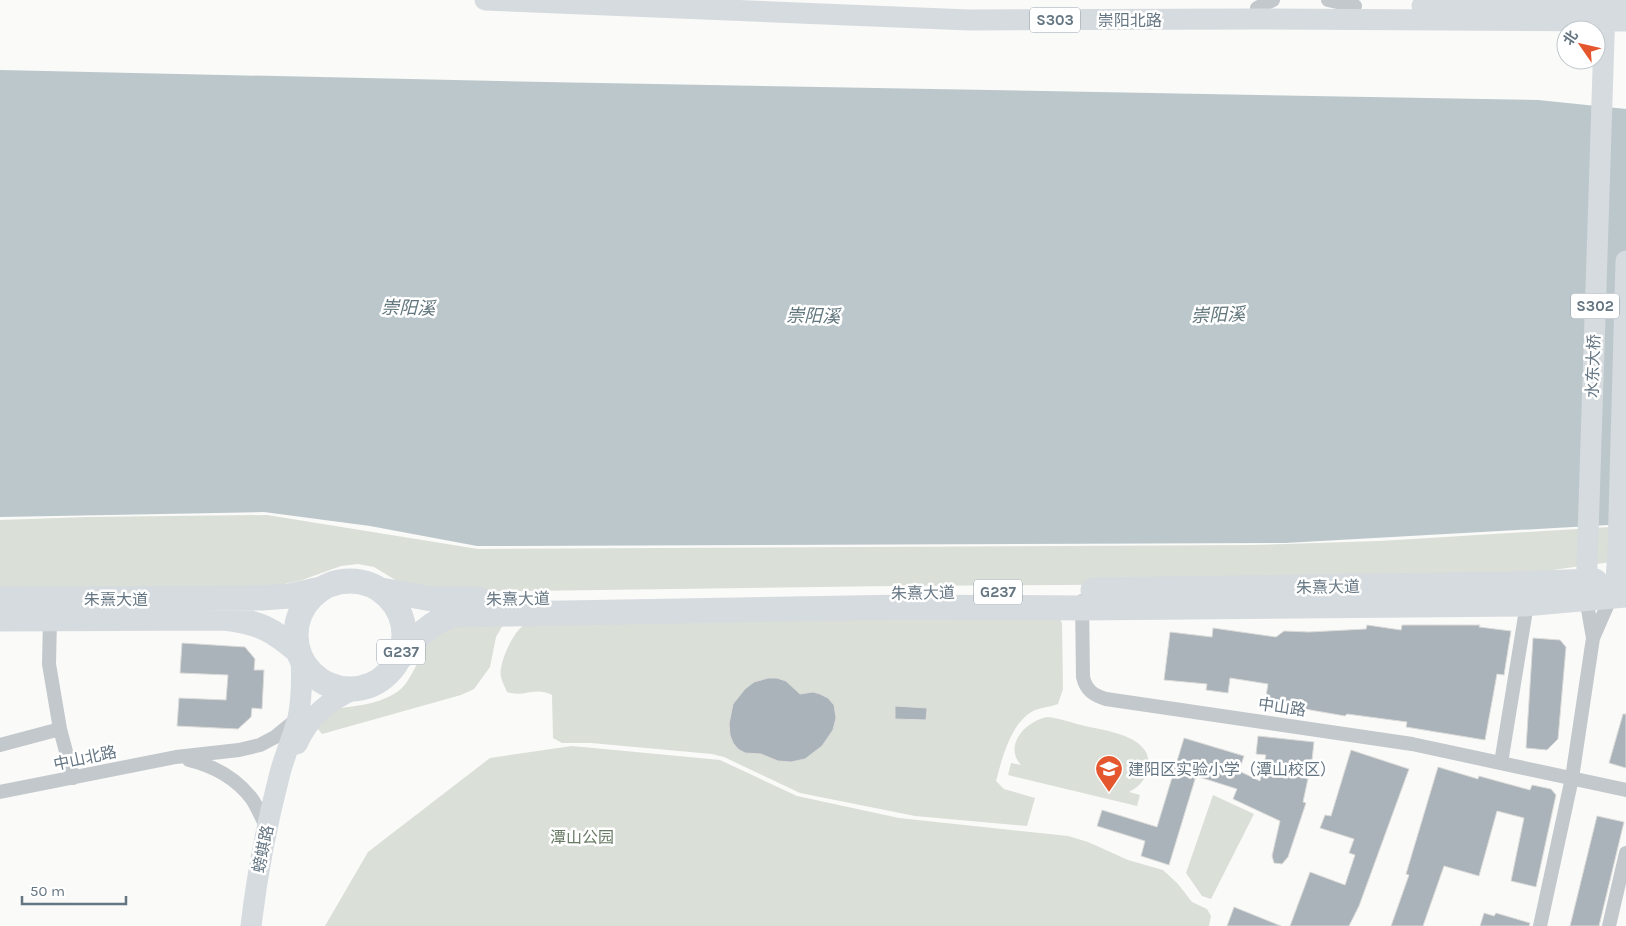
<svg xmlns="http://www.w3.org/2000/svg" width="1626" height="926" viewBox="0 0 1626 926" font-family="Karla,'Noto Sans SC',sans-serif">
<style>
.green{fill:#dadfd7}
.water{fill:#bbc7cb}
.building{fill:#aab3b9;stroke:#dcdcda}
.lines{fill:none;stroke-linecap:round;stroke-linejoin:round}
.street{stroke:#c3c8cc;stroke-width:14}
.primary{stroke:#d6dbdf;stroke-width:21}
.highway{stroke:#d6dbdf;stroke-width:25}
.labels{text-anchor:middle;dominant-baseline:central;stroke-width:5;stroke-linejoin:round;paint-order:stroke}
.shield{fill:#fff;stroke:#939fa8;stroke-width:1}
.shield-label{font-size:15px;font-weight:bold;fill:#657683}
.street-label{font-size:16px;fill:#657683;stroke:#fff}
.poi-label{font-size:16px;fill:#657683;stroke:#fff;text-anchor:start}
.park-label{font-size:16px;fill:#687a64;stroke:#fff}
.water-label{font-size:18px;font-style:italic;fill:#60757c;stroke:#fff}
</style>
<rect width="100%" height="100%" fill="#fafaf8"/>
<path class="green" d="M267 515 478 549 1252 545 1380 541 1626 526V560L1545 571 1226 584 891 586 447 592 402 584 374 567 358 564 341 566 302 580 271 587 0 593V520L88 517Z
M1059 618 1062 623 1063 689 1058 704C1051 707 1043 707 1035 710 1011 721 1002 759 996 781L1004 789 1035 798 1027 826 915 816 800 793 724 757 712 754 591 743H562L553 738 552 695C535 686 524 698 507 692 505 687 502 682 501 677 498 664 513 632 524 625 530 621 541 622 548 621Z
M463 625H503L496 637 490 667 474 689 461 695 322 734 318 729 333 709C355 706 385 704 402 688 418 671 423 639 444 629 450 627 457 626 463 625Z
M1047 717C1059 718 1072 723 1085 726 1106 731 1155 736 1148 769 1146 779 1139 787 1129 792L1140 795 1137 806 1008 775 1011 763 1021 765C1003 745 1026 721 1047 717Z
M572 746 720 760 797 796 899 818 1068 836 1088 842 1128 860 1163 870 1178 884 1192 902 1207 909 1211 916 1209 926H325L368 852 490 758Z
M1213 795 1254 814 1211 899 1202 896 1186 873Z"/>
<path class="water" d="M0 70 544 82 1538 100 1626 109V524L1285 543 477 546 370 526 264 512 0 517Z"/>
<path class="building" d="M1367 625 1401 630 1402 625H1480L1479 627 1511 631 1504 675 1497 674 1485 740 1406 727 1407 722 1347 714 1345 716 1270 703 1266 696 1268 684 1230 678 1228 693 1206 690 1207 684 1164 680 1170 632 1212 637 1213 628 1276 637 1284 631 1309 632 1366 629Z
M1533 638 1560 640 1566 647 1558 739 1547 750 1526 748Z
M182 643 245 647 255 659 254 670H264L262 709 252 708 251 717 238 729 177 726 179 698 226 700 228 675 180 673Z
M768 678H777L786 681 800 694 813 692 820 694 828 698 834 705 836 718 833 730 822 746 805 759 791 762 778 761 761 754 745 753 738 749 733 743 730 735 729 724 733 704 745 689 754 682Z
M895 706 927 708 926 720 895 719Z
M1623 714H1626V768L1609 763Z
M1258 736 1314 742 1312 760 1303 802 1306 803 1288 857 1282 864 1274 863 1272 856 1280 821 1233 799 1237 789 1196 776 1169 865 1141 856 1145 841 1097 826 1102 810 1157 827 1184 738 1244 756 1239 771 1260 781 1266 755 1256 754Z
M1351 750 1409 769 1359 906 1349 926H1290L1310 872 1345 885 1355 855 1349 853 1354 839 1320 828 1325 815 1331 816Z
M1438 767 1478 779 1479 776 1530 790 1532 785 1551 789 1556 795 1536 887 1511 881 1524 818 1497 811 1479 876 1444 866 1423 926H1391L1409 875 1406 874Z
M1597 816 1624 822 1599 926H1570Z
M1234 907 1281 926H1227Z
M1484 913 1494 916 1496 913 1530 923 1529 926H1480Z"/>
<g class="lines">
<path class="street" d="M1328 0 1355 6
M1257 8 1273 0
M1586 598 1593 638
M1082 601 1083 677C1086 690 1093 695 1106 699L1412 744 1626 790
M50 619 49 664 60 729
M0 745 60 729 73 778
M189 760C214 766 236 778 252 799 258 808 262 819 267 828
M1501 763 1527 604
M0 792 176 757 239 750 260 745 275 737 297 719
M1540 926 1572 778 1593 638 1611 597
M1609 926 1626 853"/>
<path class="primary" d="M485 0 969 20 1254 19 1626 21
M1422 6 1626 4
M1586 597 1605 8
M1611 597 1616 579 1618 551 1626 261
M297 744C310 716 328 701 355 689
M251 926C257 874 267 823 280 773 285 754 293 737 298 718 302 698 302 678 301 658"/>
<path class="highway" d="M296 635a54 54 0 1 1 108 0a54 54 0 1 1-108 0Z
M381 590 432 599H478
M1093 590 1514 584 1595 581
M0 599 262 598 289 596 321 589
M0 619 223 618C259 622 272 629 299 652
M398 660C415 640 427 623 453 615L907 607 1082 608 1524 604 1626 595"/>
</g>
<defs>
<symbol id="school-pin" viewBox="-11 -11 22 30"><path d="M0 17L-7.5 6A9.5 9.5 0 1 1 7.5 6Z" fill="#e4572e" stroke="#fff"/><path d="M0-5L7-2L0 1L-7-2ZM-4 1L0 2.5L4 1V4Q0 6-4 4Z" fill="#fff"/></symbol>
</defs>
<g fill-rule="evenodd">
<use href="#school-pin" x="1093" y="753" width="32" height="43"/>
</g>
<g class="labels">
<g class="shield">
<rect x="1030" y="7.5" width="50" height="25" rx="4"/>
<rect x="1571" y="293.5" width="48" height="25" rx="4"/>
<rect x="974" y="579.5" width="48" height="25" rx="4"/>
<rect x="377" y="639.5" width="48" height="25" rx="4"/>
</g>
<g class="shield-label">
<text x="1055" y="20">S303</text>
<text x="1595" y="306">S302</text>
<text x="998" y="592">G237</text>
<text x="401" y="652">G237</text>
</g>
<g class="street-label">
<text x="1130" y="20">崇阳北路</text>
<text transform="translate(1593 366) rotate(-88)">水东大桥</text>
<text transform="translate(1328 587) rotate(-1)">朱熹大道</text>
<text transform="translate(923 593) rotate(-1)">朱熹大道</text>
<text x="116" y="599">朱熹大道</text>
<text transform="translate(518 599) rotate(-1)">朱熹大道</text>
<text transform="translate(1282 707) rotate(8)">中山路</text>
<text transform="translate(85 758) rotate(-12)">中山北路</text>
<text transform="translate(263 849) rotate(-78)">螃蜞路</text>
</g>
<g class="poi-label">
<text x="1128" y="769">建阳区实验小学（潭山校区）</text>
</g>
<g class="park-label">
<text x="582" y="837">潭山公园</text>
</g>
<g class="water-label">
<text transform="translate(408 308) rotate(1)">崇阳溪</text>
<text transform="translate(1218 315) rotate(-2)">崇阳溪</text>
<text transform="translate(813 316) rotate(1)">崇阳溪</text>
</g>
</g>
<g transform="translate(1581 45) rotate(304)"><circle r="24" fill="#ffffff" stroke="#c1c8cd"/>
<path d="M0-4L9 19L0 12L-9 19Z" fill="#e4572e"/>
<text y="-8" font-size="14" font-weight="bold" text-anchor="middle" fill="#657683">北</text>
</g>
<path d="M22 896v8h104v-8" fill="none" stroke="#657683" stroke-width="2.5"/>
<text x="30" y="896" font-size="15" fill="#657683" stroke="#ffffff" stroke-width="4" paint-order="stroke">50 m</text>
</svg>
